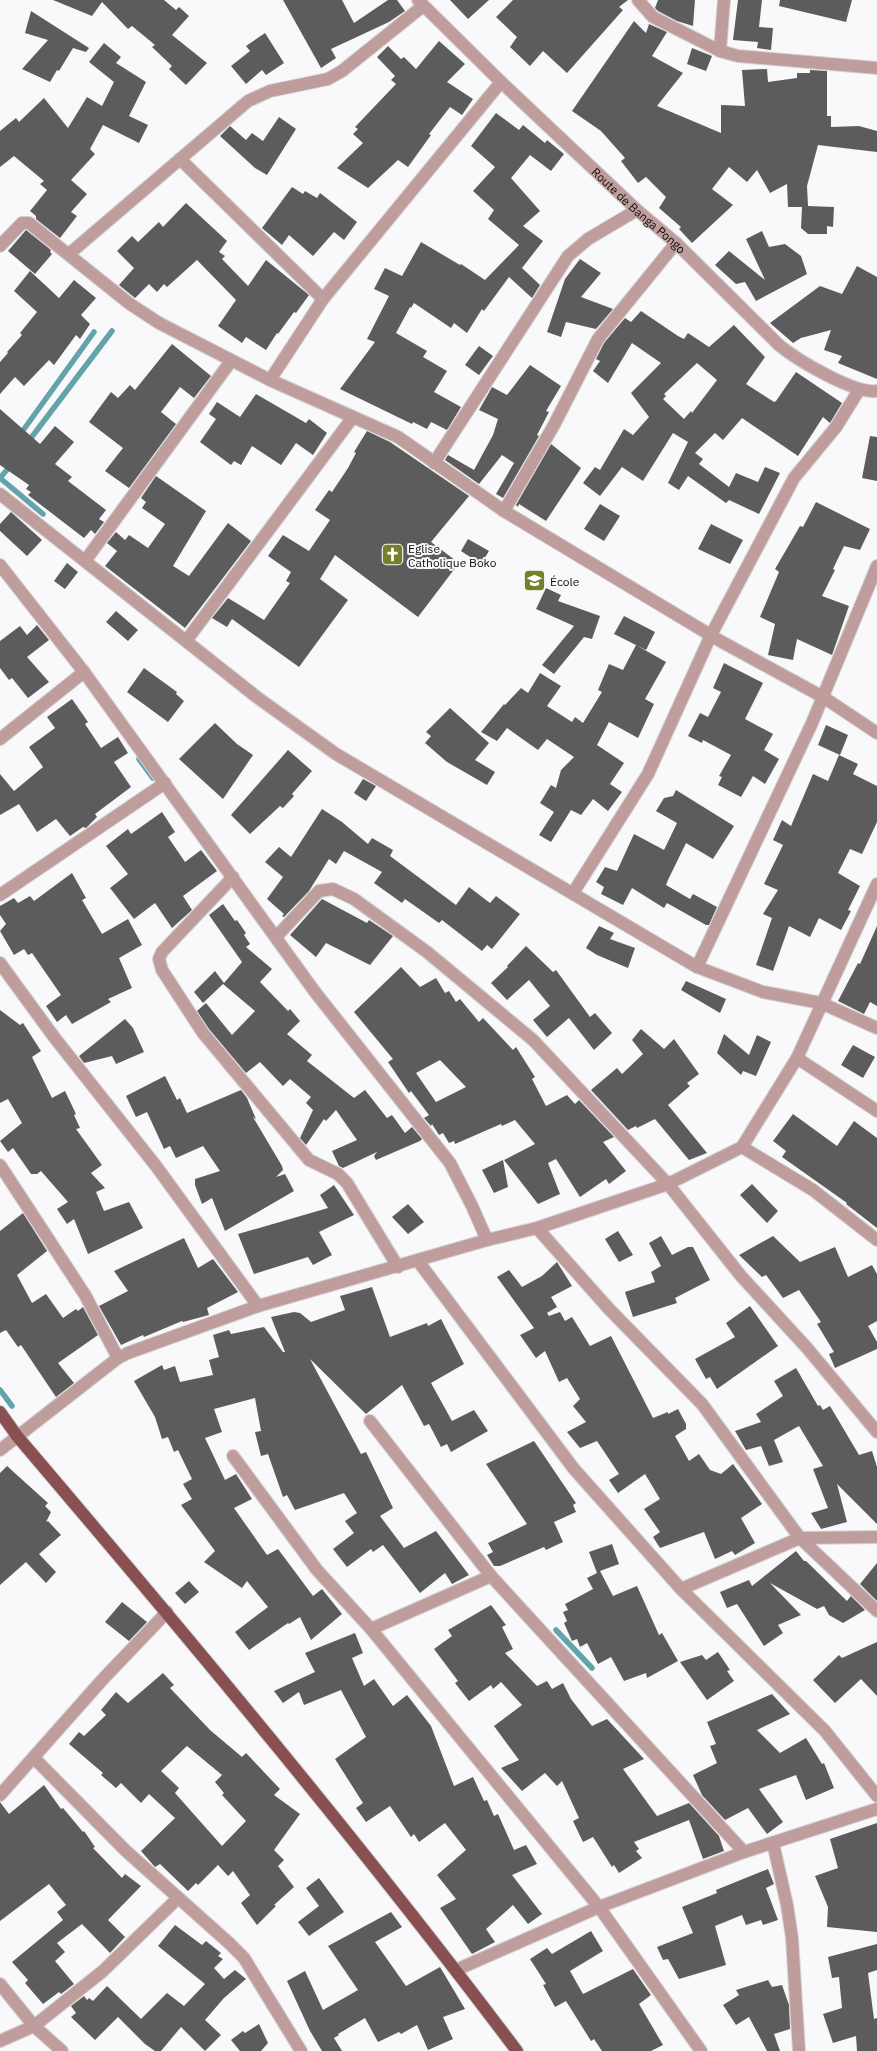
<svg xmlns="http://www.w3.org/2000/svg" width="877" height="2051" viewBox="0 0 877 2051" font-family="'IBM Plex Sans',sans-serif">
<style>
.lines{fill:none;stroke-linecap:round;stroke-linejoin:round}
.stream{stroke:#62a4aa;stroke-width:5.5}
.building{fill:#5c5c5d;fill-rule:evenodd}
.minor-casing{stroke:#d3d3d5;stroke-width:14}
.major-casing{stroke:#d3d3d5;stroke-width:14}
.minor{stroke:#bf9d9d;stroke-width:12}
.major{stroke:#895052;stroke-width:12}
.labels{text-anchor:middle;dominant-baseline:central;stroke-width:4;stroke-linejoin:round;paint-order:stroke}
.street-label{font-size:12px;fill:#0d0d0d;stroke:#f9f9fb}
.poi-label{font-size:12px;fill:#0d0d0d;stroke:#f9f9fb;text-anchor:start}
</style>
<rect width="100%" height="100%" fill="#f9f9fb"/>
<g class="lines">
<path class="stream" d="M19 436 94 332
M28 442 112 331
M11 465 0 478 43 514
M139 759 153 778
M0 1390 12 1406
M556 1630 592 1668"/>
</g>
<path class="building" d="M53 0H164L176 10 179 7 189 16 172 35 207 63 186 85 169 69 172 66 152 47 155 45 132 26 128 29 102 2 92 16Z
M283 0H342L354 23 388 0H397L405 11 389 22 331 49 336 58 321 68Z
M450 0H489L468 19Z
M513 0H628L619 7 623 10 567 73 543 51 530 66 510 47 517 37 496 17Z
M658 0H695L693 26 677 21 658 11 655 8Z
M738 0H762L759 27 773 28 771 50 757 48 758 42 733 40Z
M780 0H852L846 22 779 6Z
M31 11 89 48 86 52 73 48 59 71 57 70 50 82 22 69 48 40 25 33Z
M634 21 646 33 649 24 667 32 652 56 683 73 657 106 721 133V105L745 106 742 70 767 69 768 82 797 78V73H810V70L827 71V116H831V127L859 126 877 131V152L818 145 807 186 808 206 834 207 833 227 827 226V234H808L801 228 802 207H788L787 184 770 193 757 170 747 182 729 167 712 189 733 205 692 243 679 229 681 227 659 208 666 197 646 177 638 183 621 161 625 158 601 131 572 111Z
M265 33 284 63 266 75 262 70 246 84 231 66 250 51 246 46Z
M439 41 465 64 447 82 473 99 462 115 450 107 429 134 431 135 408 167 398 160 368 188 337 168 363 143 353 134 358 129 355 127 396 84 391 80 395 76 377 57 388 46 401 59 404 57 416 69Z
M104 43 121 57 116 63 146 82 129 116 148 125 139 143 103 125 90 149 95 154 71 180 87 194 71 212 77 216 60 238 36 219V216L30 211 47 190 40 184 44 181 14 156 0 167V131L16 118 19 122 44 98 68 128 87 97 102 106 114 82 89 62Z
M692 48 712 56 706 71 687 64Z
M496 113 519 130 523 125 545 143 547 140 564 154 551 171 530 155 511 178 540 211 523 226 543 241 522 268 540 285 532 298 509 277 484 311 482 309 467 333 454 323 451 328 414 303 411 308 410 307 396 333 427 351 423 357 447 371 434 392 461 407 447 430 431 422 427 429 413 422 412 424 340 389 375 342 367 339 389 296 374 289 385 268 402 276 421 242 460 265 461 264 485 280 519 245 488 219 494 210 473 191 495 167 471 146Z
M279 117 296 129 267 175 255 168 220 136 230 126 246 140 252 133 263 141Z
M292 187 303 194 305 191 317 198 320 193 357 222 344 240 334 232 313 256 289 235 282 245 262 228Z
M186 203 227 241 219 252 225 256 222 259 248 286 266 260 309 295 296 313 294 312 278 334 277 333 266 350 246 337 242 343 218 326 236 300 197 260 167 287 164 284 157 292 149 284 135 298 119 285 134 268 117 251 132 236 138 242 159 222 163 227Z
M26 230 51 250 50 252 52 254 35 274 8 251Z
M762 231 769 247 785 244 801 256 807 274 756 301 745 282 736 284 715 265 729 251 765 280 746 239Z
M580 259 601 273 581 297 613 309 596 329 566 322 561 337 547 332 565 279Z
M857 266 877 277V379L838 363 842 356 824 350 831 330 801 338 793 343 770 323 820 286 842 294Z
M30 271 59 298 74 280 96 298 81 315 90 324 80 339 76 335 54 365 49 360 24 386 15 377 0 394V362L8 353 7 352 22 335 20 333 37 312 14 291Z
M641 311 678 336 684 339 688 333 709 347 734 325 765 357 746 384 774 402 776 401 796 372 842 403 830 423 823 417 798 456 742 418 723 440 715 433 695 453 703 459 699 464 729 487 736 473 758 482 765 467 780 473 759 514 729 500 726 503 688 476 679 490 668 483 688 442 673 433 643 481 622 467 600 496 583 483 595 467 600 470 624 429 633 435 649 417 631 393 661 363 632 343 608 383 593 371 600 361 596 359 604 343 625 318 631 322ZM697 363 717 380 692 413 691 411 684 419 663 399 666 396 664 394Z
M172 344 211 376 194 398 180 387 161 412 176 424 129 488 105 471 123 448 89 422 111 392 118 398 130 385 135 390Z
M479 346 493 356 479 375 465 365Z
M530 365 561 386 546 411 549 412 537 435 539 436 503 498 496 494 514 463 502 455 479 484 445 460 448 455 474 470 493 435 498 419 479 410 487 396 492 387 507 395Z
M256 394 306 423 309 419 327 433 313 455 296 443 281 465 252 446 241 465 234 461 231 465 200 442 216 419 209 414 217 402 240 417Z
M0 409 40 444 55 426 74 442 55 464 72 477 68 481 106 510 99 519 104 522 95 534 91 530 84 538 28 495 31 492 26 489 29 485 0 465Z
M367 431 390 442 469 496 431 542 459 563 418 617 335 555 320 579 348 600 299 667 232 619 227 627 212 618 228 598 264 620 290 583 286 581 291 572 268 556 283 535 309 551 330 520 315 510 329 490 332 492 348 468 356 453 354 452Z
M870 436 877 437V481L862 478Z
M551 444 581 468 546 521 519 504 518 507 516 505Z
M156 476 206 511 173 566 189 576 228 523 251 541 185 628 105 566 117 551 107 543 116 532 125 540 129 535 148 548 165 524 142 508 146 502 141 498Z
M816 502 870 529 860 550 844 546 833 569 835 570 822 596 849 606 832 655 797 639 793 660 768 655 775 624 760 617 779 572 775 569 800 526 803 527Z
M600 504 620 516 604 541 584 529Z
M11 512 42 540 27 556 0 531V524Z
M711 524 743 540 730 564 698 549Z
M468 539 489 551 481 564 461 551Z
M67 563 78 572 65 589 54 581Z
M546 588 561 595 558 601 600 616 592 639 584 637 554 674 542 665 574 626 536 609Z
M116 611 138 630 128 641 106 622Z
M624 616 655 632 646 650 614 634Z
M37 625 49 640 27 657 49 682 28 698 12 678 9 680 0 668V641L20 626 27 635Z
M636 645 666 662 645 699 654 704 638 738 609 722 597 745 624 763 610 784 622 792 608 811 593 799 581 815 571 810 551 842 539 835 554 812 540 803 551 785 556 788 561 770 574 757 547 739 538 750 507 728 497 741 481 732 504 704 505 705 521 688 528 693 540 673 561 686 547 706 572 722 575 717 583 723 602 692 598 690 609 664 623 670Z
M724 663 763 683 745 719 773 734 764 750 779 759 765 784 753 776 741 797 718 785 722 777 719 776 731 755 703 740 702 743 688 736 700 713 708 717 721 692 713 688Z
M144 668 177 692 176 694 184 701 168 722 127 692Z
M72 699 88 722 85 724 101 748 118 737 128 753 114 762 131 787 95 814 97 817 86 828 83 827 70 836 56 819 37 832 19 804 0 815V774L14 791 43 767 29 747 55 728 47 717Z
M450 708 489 743 475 760 495 772 487 785 447 762 425 743 431 736 426 732Z
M215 723 237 744 253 755 223 799 179 759Z
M826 725 848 735 840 755 818 745Z
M288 750 312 771 292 794 294 796 283 808 280 806 250 834 231 815Z
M839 755 858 764 853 774 877 786V822L862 854 850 849 838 873 860 886 848 910 851 911 841 930 819 918 810 937 789 926 773 971 756 965 772 918 763 914 778 890 764 884 783 845 773 840 782 820 791 826 813 774 828 781Z
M363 779 376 786 366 801 354 793Z
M676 790 734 826 713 859 686 843 668 880 666 885 690 899 693 894 717 907 709 925H706L667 903 664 908 632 888 623 905 601 894 604 887 596 882 605 867 617 871 634 834 664 850 677 823 656 811 664 798 673 796Z
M322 809 342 822 368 844 372 838 393 850 390 856 456 905 469 887 490 903 496 896 520 914 492 949 487 945 482 951 442 920 439 923 405 899 402 903 374 883 382 872 344 851 336 864 329 859 309 891 284 917 282 916 284 914 267 899 283 877 265 862 279 847 291 857Z
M162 812 175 832 168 837 185 862 201 850 217 871 183 896 192 910 172 928 155 903 134 919 110 888 128 874 106 846 128 829 131 834Z
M72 873 86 898 82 900 102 934 128 919 142 945 119 958 132 988 108 999 111 1002 72 1024 66 1015 57 1022 46 1006 61 995 32 953 28 955 24 949 14 955 0 931 6 924 0 915V906L14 898 18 903 30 896 34 901Z
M322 899 367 923 369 920 393 936 370 965 326 943 316 957 290 935Z
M223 904 235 921 237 920 246 933 244 935 250 944 246 947 272 969 260 982 288 1011 290 1009 300 1021 287 1034 312 1055 307 1061 354 1098 365 1090 387 1118 392 1115 405 1133 412 1127 422 1139 420 1141 376 1160 374 1156 377 1152 343 1168 339 1166 332 1151 357 1140 336 1110 326 1121 324 1119 306 1145 300 1138 313 1110 306 1103 311 1097 290 1079 283 1086 260 1062 246 1073 209 1029 197 1011 206 1003 232 1035 255 1011 223 984 203 1003 194 992 215 971 224 983 242 962 209 915Z
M599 926 614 933 610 939 635 948 628 968 597 955 586 948Z
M877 926V1006L870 1002 864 1014 838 1001 858 963 860 964Z
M526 946 553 972 556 970 590 1017 595 1013 612 1033 594 1050 569 1018 547 1037 533 1020 550 1006 529 980 507 1000 491 983 508 967 507 966Z
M401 967 420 987 436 978 445 993 449 991 456 1002 460 999 479 1022 483 1018 513 1050 516 1047 535 1077 532 1079 546 1106 567 1095 575 1104 579 1100 614 1137 603 1142 626 1171 609 1184 606 1179 580 1197 556 1159 548 1163 560 1194 538 1204 504 1160 535 1144 515 1120 502 1126 501 1124 455 1144 454 1141 449 1143 443 1133 439 1135 432 1124 431 1126 424 1118 429 1115 411 1091 409 1093 388 1062 393 1059 354 1012ZM440 1060 466 1087 436 1102 416 1073Z
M686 981 726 999 720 1013 681 990Z
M0 1010 20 1025 23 1023 41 1051 32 1057 52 1098 65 1091 76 1114 74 1115 80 1128 76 1129 102 1165 91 1173 105 1188 96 1192 104 1211 129 1202 143 1228 88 1254 74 1219 67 1224 57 1209 68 1202 41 1171 37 1174H31L13 1148 8 1152 0 1141 22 1123 8 1099 0 1103Z
M125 1019 133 1028 144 1052 116 1064 112 1056 84 1063 79 1056Z
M641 1029 664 1049 674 1039 699 1074 687 1083 690 1086 668 1105 707 1153 689 1160 655 1119 637 1128 636 1126 628 1130 591 1090 617 1068 622 1074 643 1054 632 1040Z
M724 1034 749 1055 757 1035 771 1042 756 1076 743 1071 741 1075 717 1053Z
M853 1045 875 1057 863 1078 841 1065Z
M165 1076 177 1100 180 1098 187 1113 241 1090 247 1098 256 1119 253 1117 282 1166 283 1170 276 1177 285 1174 294 1191 225 1231 212 1198 202 1204 195 1185V1179L220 1171 203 1146 176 1158 170 1146 164 1149 147 1112 136 1117 126 1096Z
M793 1114 837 1146 854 1121 877 1138V1228L846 1204 847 1203 782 1157 786 1151 773 1141Z
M503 1160 508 1187 494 1193 482 1170Z
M752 1184 778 1211 767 1223 740 1195Z
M334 1185 354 1215 319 1232 332 1255 313 1265 308 1257 254 1274 238 1234 328 1208 320 1195Z
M408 1204 424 1222 408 1234 392 1217Z
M23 1213 47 1251 17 1275 32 1303 46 1294 63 1318 76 1309 78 1311 83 1307 98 1335 58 1363 74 1383 56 1397 21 1345 18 1347 6 1330 0 1333V1231Z
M618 1231 633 1255 619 1262 605 1239Z
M661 1236 672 1255 688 1247H693L710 1280 675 1298 677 1303 633 1317 625 1292 655 1282 651 1272 661 1266 649 1243Z
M773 1236 800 1262 835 1247 848 1277 872 1265 877 1274V1321L868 1326 877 1342V1349L835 1368 829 1354 834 1352 817 1324 821 1322 799 1290 783 1298 766 1275 762 1277 739 1255Z
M184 1238 198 1268 213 1259 238 1292 207 1308 209 1315 183 1322 182 1321 144 1337 143 1335 121 1345 99 1306 128 1291 114 1271Z
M557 1262 572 1286 551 1297 557 1307 547 1313 549 1316 560 1312 565 1321 572 1317 590 1346 611 1336 653 1418 668 1412V1414L678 1409 686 1424V1429L675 1436 689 1461 699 1454 710 1470 721 1474 733 1464 762 1504 741 1518 755 1543 735 1555 732 1551 715 1559 704 1532 660 1548 653 1537 660 1532 644 1509 660 1499 645 1474 618 1493 609 1480 619 1474 597 1441 580 1448 567 1432 586 1422 573 1406 580 1399 567 1378 559 1382 545 1351 536 1358 520 1335 534 1328 497 1277 509 1270 522 1287 542 1276Z
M372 1287 390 1337 427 1323 428 1326 441 1319 464 1364 431 1383 452 1421 474 1410 488 1431 451 1452 447 1444 441 1447 429 1424 424 1426 402 1385 366 1414 310 1359 361 1454 366 1452 393 1508 380 1516 404 1548 436 1531 469 1575 452 1584 445 1573 420 1593 383 1545 373 1552 371 1549 347 1567 333 1549 354 1533 345 1521 357 1513 344 1493 295 1510 287 1495 283 1497 268 1454 261 1456 255 1432 261 1431 255 1398 214 1409 222 1432 205 1438 225 1480 236 1474 252 1499 234 1508 267 1555 278 1549 313 1596 322 1589 342 1614 311 1640 300 1617 289 1624 288 1623 249 1650 235 1632 268 1607 247 1581 242 1588 204 1562 215 1551 181 1505 192 1499 183 1484 192 1479 178 1450 174 1452 168 1437 162 1439 155 1417 134 1381 162 1365 164 1370 175 1366 180 1382 213 1375 209 1360 219 1357 213 1335 229 1330 231 1334 264 1327 283 1352H285L271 1317 294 1312 300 1313 311 1322 345 1310 340 1296Z
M750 1306 778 1346 717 1389 710 1377 706 1379 695 1359 735 1337 726 1323Z
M796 1368 818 1406 820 1405 823 1410 830 1406 859 1455 872 1451 877 1467V1524L837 1484 847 1522 821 1529 811 1513 828 1508 813 1469 823 1466 799 1426 774 1440 783 1462 769 1466 761 1446 746 1450 735 1431 761 1422 756 1414 783 1396 774 1381Z
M534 1441 576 1503 573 1505 576 1512 554 1522 563 1542 546 1550 544 1547 500 1566H494L487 1555 493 1552 488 1543 527 1524 486 1464Z
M7 1466 48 1503 45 1506 51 1512 46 1522 48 1521 61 1535 39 1554 56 1572 46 1583 26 1562 0 1585V1473Z
M612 1544 619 1564 600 1571 613 1596 637 1586 659 1635 662 1633 678 1661 647 1678 646 1673 624 1681 611 1657 598 1664 587 1643 580 1647 577 1639 572 1641 564 1623 567 1621 563 1612 568 1610 565 1604 593 1589 587 1578 597 1573 589 1552Z
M796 1551 804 1561H806L847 1601 851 1596 865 1610 843 1623 829 1615 824 1606 817 1609 770 1583 801 1615 778 1625 783 1633 764 1646 737 1604 727 1608 720 1592 749 1580 752 1586Z
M877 1563V1601L860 1584Z
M189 1581 199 1592 185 1604 175 1593Z
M122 1602 147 1622 129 1641 105 1622Z
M491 1605 506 1625 502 1627 513 1649 505 1653 537 1686 547 1681 552 1689 563 1683 571 1699 592 1726 607 1719 644 1759 623 1769 657 1816 689 1803 719 1836 724 1851 703 1859 689 1820 634 1842 639 1849 636 1851 642 1858 619 1873 614 1865 612 1867 593 1837 583 1842 573 1821 579 1818 562 1781 557 1786 545 1773 522 1791 501 1768 519 1760 494 1726 522 1705 501 1682 493 1689 491 1685 469 1701 455 1683 458 1681 434 1649 452 1636 448 1630Z
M355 1633 363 1653 352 1658 364 1686 374 1679 393 1706 407 1695 431 1726 454 1786 473 1777 484 1801 487 1800 494 1816 498 1814 514 1850 526 1845 537 1864 512 1875 542 1914 528 1924 513 1905 486 1929 495 1942 472 1954 440 1908 456 1899 437 1875 466 1850 445 1823 419 1842 414 1834 411 1837 390 1806 366 1822 356 1808 363 1803 335 1759 366 1737 341 1690 304 1705 299 1692 283 1703 274 1691 315 1672 305 1653Z
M877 1642V1696L861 1679 835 1703 813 1680 839 1655 842 1658Z
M718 1652 730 1670 727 1671 734 1681 707 1700 680 1662 702 1655 706 1660Z
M163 1673 174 1685 170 1688 210 1730 242 1757 246 1753 280 1789 274 1795 300 1814 274 1850 284 1860 278 1866 294 1887 274 1905 276 1906 257 1925 241 1903 250 1895 233 1871 228 1876 218 1865 198 1885 196 1883 188 1891 160 1864 155 1867 141 1851 175 1818 149 1794 141 1803 121 1783 116 1788 101 1775 103 1773 69 1744 79 1732 84 1736 106 1715 101 1710 116 1692 128 1703ZM187 1746 222 1775 215 1782 224 1793 222 1795 246 1821 222 1846 175 1793 179 1788 161 1771Z
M772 1694 790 1714 757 1730 780 1753 806 1738 822 1764 824 1763 834 1788 806 1800 796 1775 759 1789 783 1822 767 1834 748 1808 725 1820 702 1795 693 1775 717 1763 710 1746 716 1744 707 1722Z
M44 1785 61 1809 63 1808 83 1832 84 1831 95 1847 93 1848 122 1878 125 1874 141 1886 108 1920 125 1937 110 1953 82 1924 57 1943 65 1952 55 1961 74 1984 61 1994 59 1992 43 2004 25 1983 28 1980 12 1962 63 1920 57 1912 66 1905 49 1884 0 1921V1802L9 1814Z
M877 1823V1932L827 1927 828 1907 815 1876 838 1868 830 1839Z
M768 1869 774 1884 766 1888 778 1920 763 1925 761 1920 746 1925 742 1915 715 1926 726 1965 679 1979 668 1959 663 1960 657 1947 693 1933 682 1907 717 1893 716 1890Z
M319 1878 344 1912 309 1936 298 1922 319 1906 306 1888Z
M391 1912 402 1927 375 1942 406 1986 440 1967 465 2009 443 2017 453 2039 428 2050 417 2025 401 2034 399 2032 378 2042 365 2018 338 2034 339 2035 334 2038 342 2051H322L310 2031 287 1981 305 1971 323 2010 358 1990 328 1946Z
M175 1925 202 1945 206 1941 221 1953 218 1956 223 1959 214 1968 224 1979 235 1970 246 1979 224 1998 205 2020 221 2035 205 2051 181 2027 161 2051H155L145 2044 118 2017 95 2040 71 2017 76 2013 71 2006 84 1996 87 2000 89 1998 93 2001 107 1986 141 2019 167 1993 184 2006 205 1984 158 1946Z
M591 1931 603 1951 570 1971 583 1994 633 1969 651 1995 639 2004 663 2045 651 2051H602L594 2039 591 2041 566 2001 555 2007 543 1985 546 1984 530 1959 547 1948 552 1954Z
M877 1944V1970L868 1973 874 2019 877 2018V2051H857L856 2036 833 2043 823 2014 842 2008 839 1977 832 1978 828 1957Z
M768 1980 772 1987 782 1985 789 2005 790 2029 774 2034 780 2051H767L749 2017 736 2025 723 2005 739 1995 736 1990Z
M259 2024 268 2043 261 2051H240L231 2040 243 2031 245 2033Z"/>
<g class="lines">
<defs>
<g id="minor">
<path id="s1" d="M418 0 501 82 637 210 676 243 779 345C797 360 854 394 877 391"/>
<path d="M638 0 653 17 720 51 738 56 877 68"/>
<path d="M720 51 724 0"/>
<path d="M180 159 323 299"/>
<path d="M0 246 22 223H29L130 304 159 323 270 380 398 437 504 511 722 642 823 697 877 733"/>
<path d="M69 254 248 101 270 91 328 79 342 71 423 6"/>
<path d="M270 380 323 299 501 82"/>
<path d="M434 463 568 256 588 239 637 210"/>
<path d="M0 494 258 698 336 754 697 967 763 992 821 1003 877 1028"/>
<path d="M504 511 554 425 598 339 676 243"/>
<path d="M85 561 231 361"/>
<path d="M0 565 84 672 315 992 450 1163 472 1206 487 1240"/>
<path d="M186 641 353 417"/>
<path d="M0 739 84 672"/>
<path d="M233 877 162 952 159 959 162 970 203 1033 309 1160 338 1174 347 1183 398 1267"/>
<path d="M573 893 648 774 711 635 794 478 836 427 859 390"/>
<path d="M0 895 165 783"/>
<path d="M276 937 319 891 333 889 354 899 427 952 533 1040 668 1184 741 1276 807 1348 877 1432"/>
<path d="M0 963 54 1037 156 1166 258 1306"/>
<path d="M697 967 812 723 877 566"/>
<path d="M797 1058 877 1111"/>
<path d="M742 1147 813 1190 877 1240"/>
<path d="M0 1165 85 1295 118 1358"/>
<path d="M537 1228 609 1309 702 1404 800 1538 877 1611"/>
<path d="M418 1261 574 1469 681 1589 825 1731 877 1796"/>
<path d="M370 1421 491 1576 744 1852"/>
<path d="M0 1450 118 1358 128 1353 258 1306 487 1240 537 1228 668 1184 742 1147 797 1058 877 884"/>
<path d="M233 1456 317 1570 371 1629 599 1907 701 2051"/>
<path d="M681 1589 800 1538 877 1537"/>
<path d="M371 1629 491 1576"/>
<path d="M34 1758 126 1851 229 1943 244 1958 301 2051"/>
<path d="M0 1795 103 1679 167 1612"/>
<path d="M773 1843 787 1905 792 1938 799 2051"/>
<path d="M456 1970 599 1907 744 1852 877 1809"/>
<path d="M0 1984 34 2026 62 2051"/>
<path d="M0 2041 34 2026 103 1971 178 1898"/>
</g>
<path id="major" d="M0 1412 17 1436C188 1637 358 1840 517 2051"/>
</defs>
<use href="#minor" class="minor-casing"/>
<use href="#major" class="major-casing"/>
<use href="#minor" class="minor"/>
<use href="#major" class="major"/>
</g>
<defs>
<symbol id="church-square" viewBox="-11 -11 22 22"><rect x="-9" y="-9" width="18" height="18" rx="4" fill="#767f2a" stroke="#f9f9fb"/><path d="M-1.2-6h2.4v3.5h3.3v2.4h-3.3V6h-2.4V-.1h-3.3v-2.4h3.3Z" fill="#fff"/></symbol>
<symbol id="school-square" viewBox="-11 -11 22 22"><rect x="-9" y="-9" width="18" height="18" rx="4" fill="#767f2a" stroke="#f9f9fb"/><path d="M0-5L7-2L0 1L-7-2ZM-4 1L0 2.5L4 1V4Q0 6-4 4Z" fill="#fff"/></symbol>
</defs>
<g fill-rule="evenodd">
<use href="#church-square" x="380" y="542" width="25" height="25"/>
<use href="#school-square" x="522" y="568" width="25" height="25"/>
</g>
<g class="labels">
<g class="street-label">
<text stroke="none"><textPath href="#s1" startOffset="305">Route de Banga Pongo</textPath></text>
</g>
<g class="poi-label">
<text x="408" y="548">Eglise<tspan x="408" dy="14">Catholique Boko</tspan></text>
<text x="550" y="581">École</text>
</g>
</g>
</svg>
